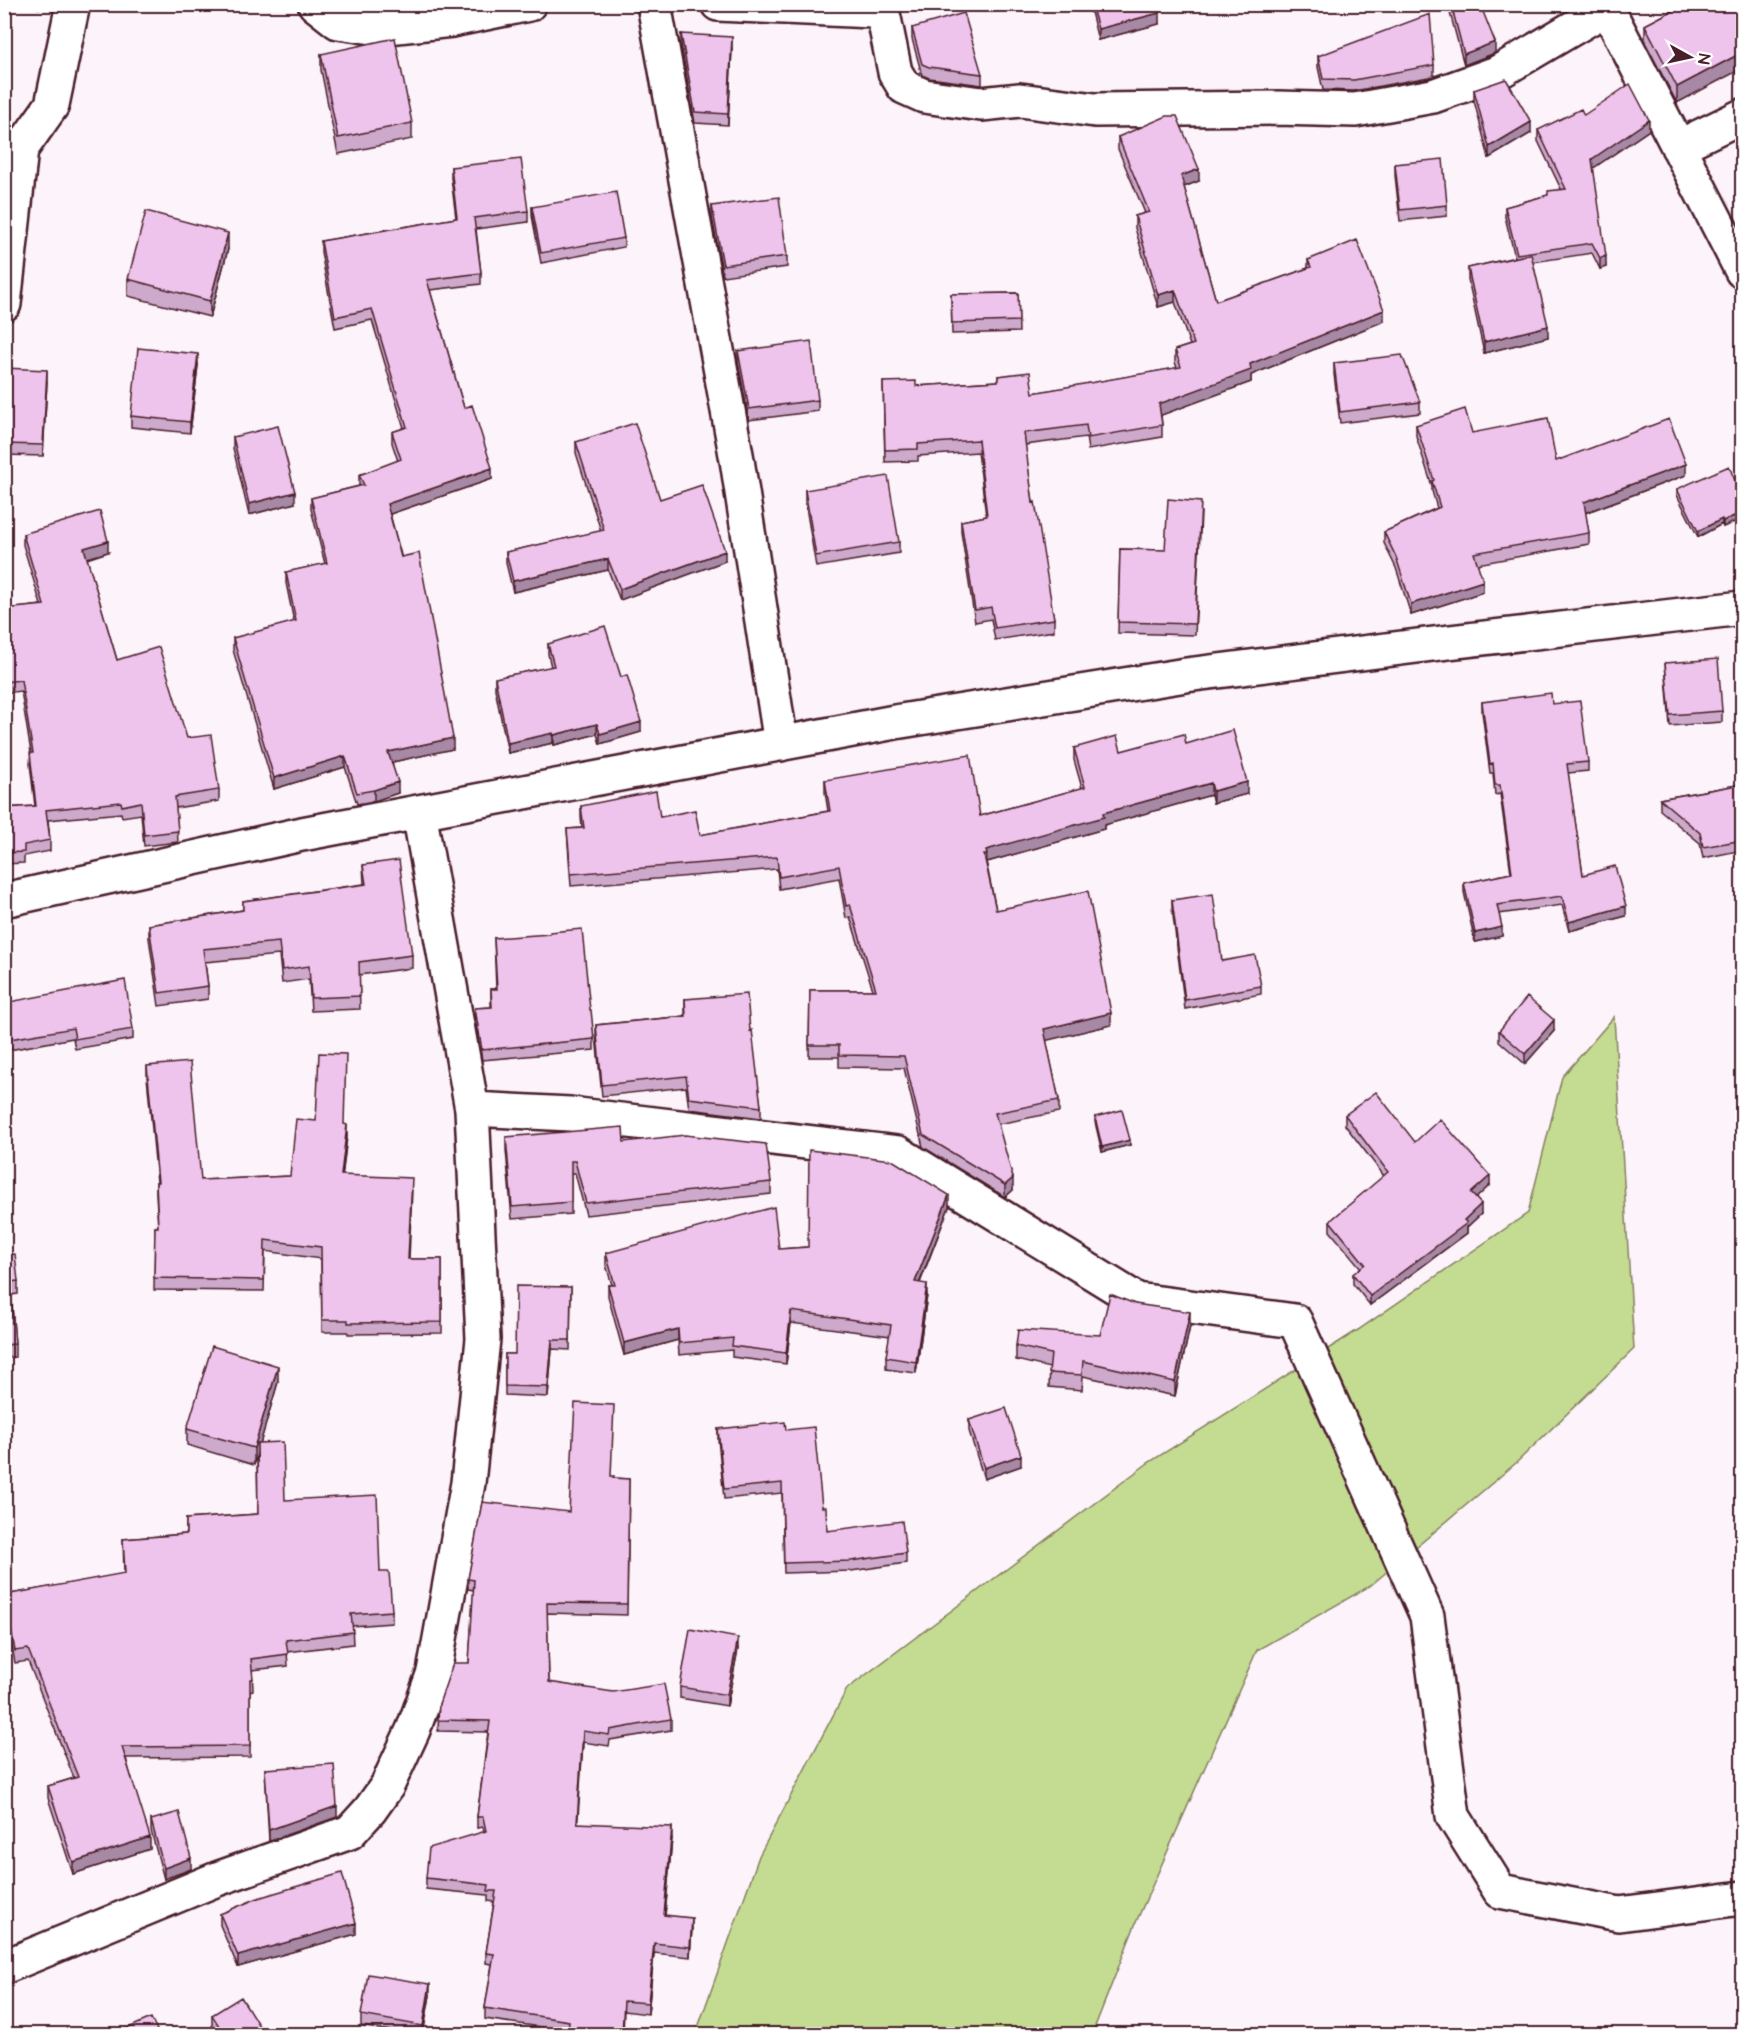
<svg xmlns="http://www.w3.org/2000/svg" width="1747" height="2039" viewBox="0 0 1747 2039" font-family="'Architects Daughter',sans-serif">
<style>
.green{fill:#c3dc92;stroke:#867e5e;stroke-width:1.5}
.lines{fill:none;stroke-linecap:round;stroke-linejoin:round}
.minor-casing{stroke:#4a1f2b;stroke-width:38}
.minor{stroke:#fff;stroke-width:33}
.wall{fill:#cda9cb;stroke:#4a1f2b;stroke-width:1.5}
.shaded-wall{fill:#a789a5;stroke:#4a1f2b;stroke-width:1.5}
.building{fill:#eec4ec;stroke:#4a1f2b;stroke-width:1.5}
</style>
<rect width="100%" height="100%" fill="#fcf3fb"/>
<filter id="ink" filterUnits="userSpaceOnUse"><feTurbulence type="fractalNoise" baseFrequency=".0167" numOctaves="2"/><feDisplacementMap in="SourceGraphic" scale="12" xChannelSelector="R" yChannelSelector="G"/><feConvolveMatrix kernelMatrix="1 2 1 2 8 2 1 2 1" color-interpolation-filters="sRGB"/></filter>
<g filter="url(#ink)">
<path class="green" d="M1614 1017 1634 1349 1516 1463 1370 1586 1257 1650 1137 1920 1092 2034H697L696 2033 759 1856 847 1689 1148 1463 1358 1330 1528 1213 1562 1077Z"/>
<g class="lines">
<defs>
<path id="minor" d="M315 4 338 22 379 28 452 20 529 4
M654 4 737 460 781 744
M718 4 873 11 884 18 895 72 904 87 924 96 981 104 1020 100 1095 110 1277 108 1355 110 1433 96 1497 73 1607 8
M1605 4 1742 271
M1678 147 1742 116
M4 304 21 149 52 105 73 4
M4 900 302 834 895 722 1186 675 1449 642 1742 608
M472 1109 570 1114 898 1153 1137 1300 1295 1321 1427 1616 1453 1816 1500 1891 1619 1914 1742 1898
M4 1967 217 1879 350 1832 370 1810 387 1786 413 1730 434 1672 468 1483 483 1339 472 1109 419 812"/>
</defs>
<use href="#minor" class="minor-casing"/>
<use href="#minor" class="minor"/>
</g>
<path class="wall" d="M26 4H40L39 8Z
M1089 4H1156L1159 24 1098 40Z
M1450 4H1480L1495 53 1464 65 1450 13Z
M1685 4 1677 103 1645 42V25Z
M912 28 982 74V85L929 78 922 75 912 39Z
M681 34 732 48 728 125 695 123 681 45Z
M321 54 412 123V139L338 154 321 70Z
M1318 56 1434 65V76L1354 91 1323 90 1318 67Z
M1474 90 1531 133 1489 158 1474 101Z
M1584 115 1649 130 1593 168 1606 267 1600 269 1592 253 1533 262 1548 337 1484 353 1468 279V268L1515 257 1505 217V207L1548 195 1561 189 1538 141V130Z
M1118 137 1199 181 1184 187 1216 301 1308 268V260L1384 321 1251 375V382L1161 415 1162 425V437L1088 450 1086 437 1025 445 1033 503 1054 619V631L995 640 991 619 975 622 961 532V521L986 516 978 452 918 456V461L885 462 883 382 916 386 998 381V376L1033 393 1177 368 1175 362V350L1190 345 1175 302 1158 307 1135 228V216L1145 213 1118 149Z
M1395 164 1447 205V216L1400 221 1395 175Z
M451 167 528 211V222L476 229 481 273V284L430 290 464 408 492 479 390 514 453 749 392 762 398 793 374 801 357 804 345 767 274 789 233 650V638L294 622 286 583V572L325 564 311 509V498L359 486V475L398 461 392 443V432L404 428 372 320 335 328 321 252V241L456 218 451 178Z
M712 206 787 256V267L723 276 712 217Z
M532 207 624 238V247L541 263 532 216Z
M228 249 210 317 128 296V279Z
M1018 293 1019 332 952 334 951 294Z
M738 351 818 400V411L749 420 738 362Z
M1334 363 1420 402V413L1340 423 1334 374Z
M198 365 190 433 131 427V416Z
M4 368 47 381 43 456 4 455Z
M1416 425 1472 433 1556 461 1686 475 1585 513 1589 533V544L1477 564 1483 592 1411 615 1396 568 1384 543V532L1437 508 1432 491V486L1416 436Z
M233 437 295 503 249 515 233 448Z
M576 442 660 499 725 561 620 600 608 570 513 592 506 563V552L601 531 576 453Z
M1677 489 1743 500V518L1723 527 1722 524 1698 537 1677 495Z
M805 490 899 542V553L816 567 805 501Z
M1201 513 1195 635 1118 633 1120 549 1165 550Z
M23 534 108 552 87 559 117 660 187 738 219 790V801L176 808 178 842 144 846 141 814 122 817 121 813 48 820 50 840V851L24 856V863L4 864V808L35 806 30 764 31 753 21 691 4 693V610L41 605 23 545Z
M548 644 621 677 641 732 600 744 597 734 554 745 553 743 508 753 495 689V678L551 667 548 654Z
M1665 663 1722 711V722L1670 726Z
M1482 702 1552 704 1588 762V771L1568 773 1583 875 1626 916 1569 931 1562 905 1499 914 1502 936 1475 942 1464 892V883L1511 873 1500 794 1495 795 1493 773H1490L1482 712Z
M1186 744 1247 794 1213 803 1211 795 1104 825V829L987 862V866L996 910 1111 1025 1046 1040 1059 1100V1112L998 1124 1013 1190 1005 1197 923 1147 904 1068 839 1067V1057H809L810 990H873L850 917 846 918 839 878 779 889 777 869 571 886 567 829 582 828 581 817V806L660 817 700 835 828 811 825 792V780L980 816 1082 788 1074 760V748L1121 751Z
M1743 784V850L1703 858 1700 843 1660 810V799Z
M363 865 412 955V968L359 975 360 1009 311 1011 309 979 282 983 279 955 205 962 208 986V999L159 1006 149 938V925L243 910V901L364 884Z
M1172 900 1222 961 1261 986V994L1185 1009 1172 908Z
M494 938 590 1010 594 1039V1050L482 1060 475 1019V1008L491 1007V989H496Z
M685 999 750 1031 761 1107V1118L689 1109 686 1087 602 1096 596 1036V1025L685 1016Z
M4 1003 133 1029V1039L75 1049 73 1038 4 1051Z
M1499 1031H1554L1525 1064 1499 1041Z
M147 1066 201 1180 290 1176 344 1124 347 1136 342 1176 412 1190 409 1259H442V1333L348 1334V1332H322L321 1259 265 1251 264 1291 154 1290 155 1227H158L156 1194V1182H157L147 1077Z
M1345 1115 1415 1142 1490 1185 1476 1198 1481 1214 1467 1227V1233L1370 1305 1353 1284V1274L1361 1268 1330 1231V1221L1384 1176 1345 1125Z
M1095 1117 1130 1145 1102 1152 1095 1122Z
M506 1137 624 1142 771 1182V1194L586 1215 575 1173H571V1214L512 1219 506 1150Z
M949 1207 920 1283 927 1295 916 1373 886 1369V1357L890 1336 791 1323 786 1364 732 1357V1350L679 1355 678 1340 624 1355 608 1296V1285H612L606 1265V1253L779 1249 808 1247Z
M4 1255 18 1281V1294L11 1295 15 1344V1357L4 1358Z
M571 1287 570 1350 552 1349 548 1397 505 1395V1354H515Z
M1135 1304 1190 1326 1175 1396 1083 1376 1082 1390 1049 1387 1050 1368 1016 1360V1346L1100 1335Z
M278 1382 260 1443 285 1500 380 1572 392 1611V1623L352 1626 353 1644 287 1652 288 1666 252 1670 253 1690 250 1691V1757L126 1758 150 1849 73 1874 48 1798V1786L74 1778 28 1661 15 1663 5 1607V1595L124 1574 123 1539 186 1534V1519L258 1514 257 1454 254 1465 187 1445V1429Z
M969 1420 1021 1466 984 1479 969 1431Z
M718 1429 786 1430 822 1507 827 1531 906 1553V1563L851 1571 784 1573 782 1493 724 1499 718 1439Z
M4 1470 7 1490V1503L4 1504Z
M611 1476 614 1478 629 1479 627 1615 547 1613 549 1682 671 1719V1730L610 1740 609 1746 583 1742 577 1823 672 1838 665 1915 692 1928 690 1957 654 1953 648 2014 624 2011 623 2034H568V2031L485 2019V2008L492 1964 486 1963V1953L494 1902 488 1901V1895L426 1889V1878L484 1832 483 1827 477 1828V1817L488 1732 438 1731 439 1704 469 1663 474 1590 468 1589V1579L569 1512Z
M738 1649 727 1706 680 1698V1687Z
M265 1769 337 1817 269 1841Z
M151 1820 191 1869 164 1879 151 1831Z
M220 1914 356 1934 238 1967 220 1925Z
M430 1995 423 2034H409L361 2026V2015Z
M212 2015 264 2034H217L212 2026Z"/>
<path class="shaded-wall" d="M1159 13V24L1098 40V29Z
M732 37V48L728 125V114Z
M1495 42V53L1464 65V54Z
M1743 52V68L1677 103V87Z
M1649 120V130L1592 169V159Z
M1531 122V133L1489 158V147Z
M1199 169V181L1181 188V176Z
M228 233V249L210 317V301Z
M1606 256V267L1600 269V258Z
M1175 290V302L1158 307V295Z
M1384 310V321L1251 375V382L1159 416V404L1250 364Z
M1548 326V337L1484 353V342Z
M198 354V365L190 433V422Z
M47 370V381L43 456V445Z
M1686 464V475L1584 513V502Z
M492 468V479L387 515V504Z
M295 492V503L249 515V504Z
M1743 512V518L1723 527V521Z
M1722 519V524L1698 537V531Z
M108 541V552L84 559V548Z
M725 551V561L620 600V589Z
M608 559V570L513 592V581Z
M1483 581V592L1411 615V604Z
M641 722V732L600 744V734Z
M597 724V734L554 745V735Z
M553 733V743L508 753V743Z
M453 738V749L388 763V752Z
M345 756V767L274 789V778Z
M398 782V793L374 801V790Z
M1247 782V794L1213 803V791Z
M1211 783V795L1104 825V829L987 862 986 850 1103 813Z
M1626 906V916L1569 931V922Z
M1502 927V936L1475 942V933Z
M1111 1013V1025L1044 1041V1029Z
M1554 1020V1031L1525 1064V1054Z
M347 1125V1136L341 1187V1175Z
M1130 1140V1145L1102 1152V1147Z
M1490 1176V1185L1471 1203V1193Z
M1013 1178V1190L1005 1197V1185Z
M949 1195V1207L915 1294V1282Z
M1481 1204V1214L1467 1227V1233L1370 1305V1296L1464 1220Z
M927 1284V1295L916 1373V1362Z
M791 1311V1323L786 1364V1353Z
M1190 1312V1326L1175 1396V1382Z
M678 1329V1340L624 1355V1343Z
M552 1340V1349L548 1397V1387Z
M278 1366V1382L254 1465V1448Z
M1021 1455V1466L984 1479V1468Z
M738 1638V1649L727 1706V1695Z
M583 1731V1742L577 1833V1823Z
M10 1800V1811L4 1813V1802Z
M337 1806V1817L269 1841V1830Z
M672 1827V1838L664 1926V1915Z
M150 1837V1849L73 1874V1862Z
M191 1858V1869L164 1879V1868Z
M692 1918V1928L690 1957V1947Z
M356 1923V1934L238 1967V1956Z
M654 1943V1953L648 2014V2003Z
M430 1984V1995L423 2034V2026Z"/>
<path class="building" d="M1091 4H1156L1159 13 1098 29Z
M1451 4H1480L1495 42 1464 54Z
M1685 4H1743V52L1677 87 1645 25Z
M964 13 982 74 929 67 922 64 912 28Z
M1430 14 1434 65 1354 80 1323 79 1318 56Z
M681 34 732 37 728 114 695 112Z
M395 38 412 123 338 138 321 54Z
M1506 79 1531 122 1489 147 1474 90Z
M1630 84 1649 120 1592 159 1606 256 1600 258 1592 243 1517 254 1505 207 1548 195V191L1566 189 1538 130 1581 109 1584 115Z
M1167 116H1177L1199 169 1181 176 1216 301 1311 267 1308 260 1357 240 1384 310 1250 364 1251 370 1159 404 1162 425 1088 438 1086 425 1024 433 1033 503 1035 502 1054 619 995 628 991 607 975 610 961 521 987 516 978 440 918 444V449L885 450 883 382 916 381V386L998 381V376L1030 372 1033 393 1181 367 1175 350 1194 344 1175 290 1158 295 1135 216 1149 212 1118 137Z
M521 159 528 211 474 218 481 273 427 280 464 408 472 405 492 468 387 504 401 557 419 553 453 738 388 752 398 782 374 790 357 793 345 756 274 778 233 638 296 621 286 572 327 563 311 498 364 485 359 475 401 459 392 432 407 427 372 309 335 317 321 241 457 218 451 167Z
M1443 159 1447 205 1400 210 1395 164Z
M616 192 624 238 541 253 532 207Z
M779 197 787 256 723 265 712 206Z
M146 211 228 233 210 301 128 279Z
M1531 254 1548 326 1484 342 1468 268Z
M1018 293 1019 321 952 323 951 294Z
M811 341 818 400 749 409 738 351Z
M138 348 198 354 190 422 131 416Z
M1402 355 1420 402 1340 412 1334 363Z
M4 368 47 370 43 445 4 444Z
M1465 409 1472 433 1548 418 1556 461 1669 419 1686 464 1584 502 1589 533 1474 553 1483 581 1411 604 1396 557 1384 532 1440 507 1432 481 1434 480 1416 425Z
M635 423 660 499 702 485 725 551 620 589 608 559 513 581 506 552 604 530 576 442Z
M278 426 295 492 249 504 233 437Z
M1729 466 1743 500V512L1723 521 1722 519 1698 531 1677 489Z
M888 476 899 542 816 556 805 490Z
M1168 499 1201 502 1195 624 1118 622 1120 549 1165 550Z
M100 511 108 541 84 548 117 660 159 647 187 738 211 735 219 790 175 797 178 831 144 835 141 802 122 806 121 802 46 810 50 840 24 845V852L4 853V808L36 806 30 753H33L21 680 4 682V609L44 605 23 534Z
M605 626 621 677 627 675 641 722 600 734 597 724 554 735 553 733 508 743 495 678 554 666 548 644Z
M1718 659 1722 711 1670 715 1665 663Z
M1551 693 1552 704 1580 701 1588 762 1567 764 1583 875 1615 866 1626 906 1569 922 1562 896 1497 905 1502 927 1475 933 1464 883 1512 873 1500 785H1495L1493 763 1490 764 1482 702Z
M1233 730 1247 782 1213 791 1211 783 1103 813 1104 817 986 850 987 855H984L996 910 1088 891 1111 1013 1044 1029 1059 1100 995 1113 1013 1178 1005 1185 923 1135 904 1056 839 1055V1045H809L810 990H876L850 905 846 906 839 866 779 877 777 857 571 874 567 829 584 828 581 806 656 791 660 817 695 810 700 835 830 811 825 780 970 755 980 816 1085 787 1074 748 1117 736 1121 751 1184 734 1186 744Z
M1743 784V840L1703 847 1700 833 1660 799Z
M399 860 412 955 359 962 360 996 311 998 309 966 282 970 279 942 203 949 208 986 159 993 149 925 243 910V901L366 884 363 865Z
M1213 894 1222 961 1255 955 1261 986 1185 1000 1172 900Z
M582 929 590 1010H591L594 1039 482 1050 475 1008 492 1007 491 989H497L494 938 550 934V932Z
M125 980 133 1029 75 1039 73 1028 4 1040V1003Z
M747 994 750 1031 752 1030 761 1107 689 1098 686 1076 602 1085 596 1025 686 1016 685 999Z
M1527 997 1554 1020 1525 1054 1499 1031Z
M319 1053 346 1054 344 1124 347 1125 341 1175 412 1178 408 1259H442V1322L348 1323V1320H322L321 1247 265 1240 264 1280 154 1278 155 1227H158L156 1182H158L147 1066 190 1062 201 1180 290 1176 296 1119 316 1121Z
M1376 1092 1415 1142 1440 1119 1490 1176 1471 1193 1481 1204 1464 1220 1467 1223 1370 1296 1353 1274 1365 1264 1330 1221 1388 1172 1345 1115Z
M1122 1110 1130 1140 1102 1147 1095 1117Z
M623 1127 624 1142 685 1135 766 1144 771 1182 586 1203 575 1161H571V1202L512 1207 506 1137Z
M809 1150 892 1160 949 1195 915 1282 927 1284 916 1362 886 1357 891 1325 791 1311 786 1353 732 1346 733 1338 679 1343 678 1329 624 1343 608 1285H615L606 1253 774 1207 779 1249 808 1247Z
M15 1254 18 1281 10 1282 15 1344 4 1345V1255Z
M516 1286 571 1287 570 1340H552L548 1387 505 1386V1354H515Z
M1110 1294 1135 1304 1190 1312 1175 1382 1083 1361 1082 1375 1049 1373 1051 1354 1016 1346 1018 1330 1100 1335Z
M212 1346 278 1366 254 1448 187 1429Z
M575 1403 614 1405 611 1476H614L613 1478 629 1479 627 1604 547 1603 549 1682 613 1692 664 1684 671 1719 610 1730 609 1735 583 1731 577 1823 672 1827 664 1915 692 1918 690 1947 654 1943 648 2003 624 2001 622 2034H568L569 2021 485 2008 494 1954 486 1953 496 1891H488L489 1885 426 1878 429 1848 486 1831 483 1817H477L490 1721 438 1720 439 1704 453 1663H469L474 1580 468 1579 482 1502 569 1512Z
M1006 1408 1021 1455 984 1468 969 1420Z
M785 1422 786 1430 814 1427 822 1507H826L827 1531 902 1521 906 1553 851 1561 784 1563 782 1483 724 1489 718 1429Z
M283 1442 285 1500 377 1495 380 1572H389L392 1611 351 1614 353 1632 286 1640 288 1654 251 1659 253 1679H250V1746L122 1747 150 1837 73 1862 48 1786 78 1777 28 1649 15 1651 5 1595 125 1573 123 1539 186 1534V1519L258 1514 257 1443Z
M4 1470 7 1490 4 1491Z
M690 1629 738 1638 727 1695 680 1687Z
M334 1764 337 1806 269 1830 265 1769Z
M4 1786 10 1800 4 1802Z
M179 1812 191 1858 164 1868 151 1820Z
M342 1873 356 1923 238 1956 220 1914 258 1898Z
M368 1974 430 1984 423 2026 361 2015Z
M241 1997 264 2034H224L212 2015Z
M151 2018 159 2034H115Z"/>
</g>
<rect width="1747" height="2039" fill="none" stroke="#fff" stroke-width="24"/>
<rect x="12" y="12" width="1723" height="2015" fill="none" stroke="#4a1f2b" stroke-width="2" filter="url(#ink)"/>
<g transform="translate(1690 57) rotate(98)" stroke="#ffffff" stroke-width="4.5" paint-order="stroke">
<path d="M0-4.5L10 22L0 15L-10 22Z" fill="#4a1f2b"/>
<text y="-9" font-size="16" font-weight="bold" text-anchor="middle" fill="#4a1f2b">N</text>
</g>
</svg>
